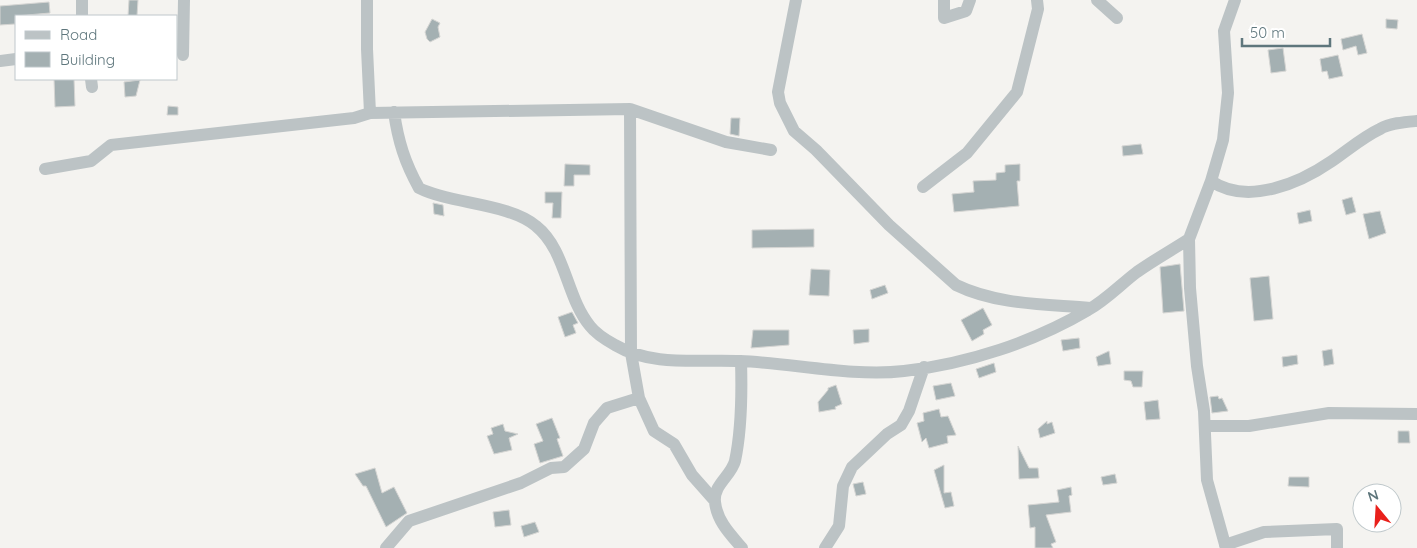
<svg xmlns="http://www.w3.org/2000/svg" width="1417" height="548" viewBox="0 0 1417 548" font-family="Quicksand,sans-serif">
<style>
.building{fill:#a4b0b2;stroke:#d5d5d3}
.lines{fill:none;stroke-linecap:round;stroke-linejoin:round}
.minor{stroke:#bcc3c5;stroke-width:12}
</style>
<rect width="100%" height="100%" fill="#f4f3f0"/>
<path class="building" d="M129 0H138L137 16H128Z
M49 2 50 13 15 16V24L0 25V6Z
M432 19 440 23 438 27 440 37 430 42 427 39 425 32Z
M1386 19 1398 20 1397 29 1386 28Z
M1362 34 1367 53 1358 55 1356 46 1343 50 1341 39Z
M1283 48 1286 71 1271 73 1268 50Z
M1338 55 1343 76 1329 79 1327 71 1322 72 1320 59Z
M54 79H74L75 106 55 107Z
M140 80 136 96 125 97 124 82Z
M168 106 178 107V115H167Z
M731 118H740L739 136 730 134Z
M1141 144 1143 154 1123 156 1122 146Z
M565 164 590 165V175H574V186H564Z
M1020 164V181H1017L1019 206 954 212 952 194 974 192 973 181 996 180V173L1005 172V165Z
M545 192H562L561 218H552L553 203H545Z
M1352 197 1356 212 1346 215 1342 200Z
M433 203 443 205 444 216 434 214Z
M1310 210 1312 221 1299 224 1297 213Z
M1380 211 1386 233 1369 239 1363 214Z
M814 229V247L752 248V230Z
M1180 264 1184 311 1163 313 1160 267Z
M811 269 830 270 829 296 809 295Z
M1269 276 1273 319 1254 321 1250 278Z
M885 285 888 293 872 299 870 290Z
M983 308 992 325 983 330 984 334 972 341 961 320Z
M572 312 578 323 573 325 576 333 565 337 558 317Z
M869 329V342L854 344 853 330Z
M753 330H789V345L751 348Z
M1079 338 1080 348 1063 351 1061 340Z
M1332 349 1334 364 1324 366 1322 351Z
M1109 351 1111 364 1098 366 1096 357Z
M1297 355 1298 364 1283 367 1282 357Z
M994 363 996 372 979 378 976 369Z
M1124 371H1143L1142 387H1133L1131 381 1124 380Z
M951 383 955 396 936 400 933 386Z
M836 385 842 404 835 407 836 409 819 412 818 402 828 390V388Z
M1218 396 1219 399 1222 398 1228 411 1212 413 1210 397Z
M1158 400 1160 419 1146 420 1144 402Z
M939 409 941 417 948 416 956 435 947 436 948 443 929 448 926 438 922 442 917 423 924 421 923 413Z
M552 418 560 438 557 439 563 456 540 463 534 444 543 441 536 424Z
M1047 421V424L1052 422 1055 433 1040 438 1038 429Z
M503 424 505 431 518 434 509 438 512 450 494 454 487 436 493 434 491 428Z
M1398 431H1409L1410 443H1398Z
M1018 446 1029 468H1038L1039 478 1019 479Z
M944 465V493L951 492 954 506 945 508 934 470Z
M375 468 382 493 394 487 407 513 386 527 366 486H363L355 474Z
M1115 474 1117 483 1103 485 1101 477Z
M1289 477H1309V487L1288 486Z
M863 482 866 494 856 496 853 484Z
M1071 487 1072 495 1069 496 1071 512 1046 515 1056 542 1051 544 1053 548H1035V527L1030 528 1028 505 1059 502 1057 490Z
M509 510 511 525 495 527 493 512Z
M535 522 539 532 524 537 521 526Z"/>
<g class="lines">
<path class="minor" d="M82 0V16
M796 0 778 92 780 103 794 131 816 150 889 225 956 285C997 305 1046 304 1090 308
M944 0V18L966 11 970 0
M1097 0 1117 18
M183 55 184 0
M0 61 16 59
M91 79 92 87
M630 109 726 142 771 150
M394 112C398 141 405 163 419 188 450 204 509 203 536 226 566 250 566 297 590 326 596 334 606 340 615 345 652 367 698 359 740 361 792 363 853 377 904 371 967 364 1034 342 1088 310 1106 300 1121 284 1137 272 1154 260 1172 250 1189 239
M370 113 630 109 631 353 639 398 654 431 674 444 692 475 715 501
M45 169 91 161 111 145 354 118 370 113 367 49V0
M1211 181C1248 206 1300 183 1332 161 1348 150 1363 137 1380 129 1390 123 1405 122 1417 121
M923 187 967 153 1017 92 1038 9 1037 0
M741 361C742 394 742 428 735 461 731 476 713 485 715 502 717 521 730 534 742 548
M1205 426H1249L1329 413 1417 414
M1225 545 1264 532 1337 529V548
M386 548 409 521 521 483 551 468 564 467 584 449 594 423 607 408 639 398
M825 548 839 526 843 486 852 467 887 434 901 425 909 411 924 367
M1226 548 1207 480 1204 411 1197 366 1190 288 1189 239 1211 181 1223 140 1228 93 1224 31 1235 0"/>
</g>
<rect x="15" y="15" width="162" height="65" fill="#ffffff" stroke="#bfc8cb"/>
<rect x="25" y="31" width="25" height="8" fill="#bcc3c5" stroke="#bfc8cb"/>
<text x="60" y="40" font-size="15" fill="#5e767c">Road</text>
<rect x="25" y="52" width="25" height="15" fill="#a4b0b2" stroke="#bfc8cb"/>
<text x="60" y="65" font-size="15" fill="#5e767c">Building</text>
<g transform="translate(1377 508) rotate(342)"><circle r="24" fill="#ffffff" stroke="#bfc8cb"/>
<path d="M0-4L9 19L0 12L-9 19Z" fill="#e9201b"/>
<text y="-8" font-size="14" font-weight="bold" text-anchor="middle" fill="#5e767c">N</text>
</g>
<path d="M1242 38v8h88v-8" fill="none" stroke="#5e767c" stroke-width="2.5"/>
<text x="1250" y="38" font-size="15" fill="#5e767c" stroke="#ffffff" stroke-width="4" paint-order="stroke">50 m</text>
</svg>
